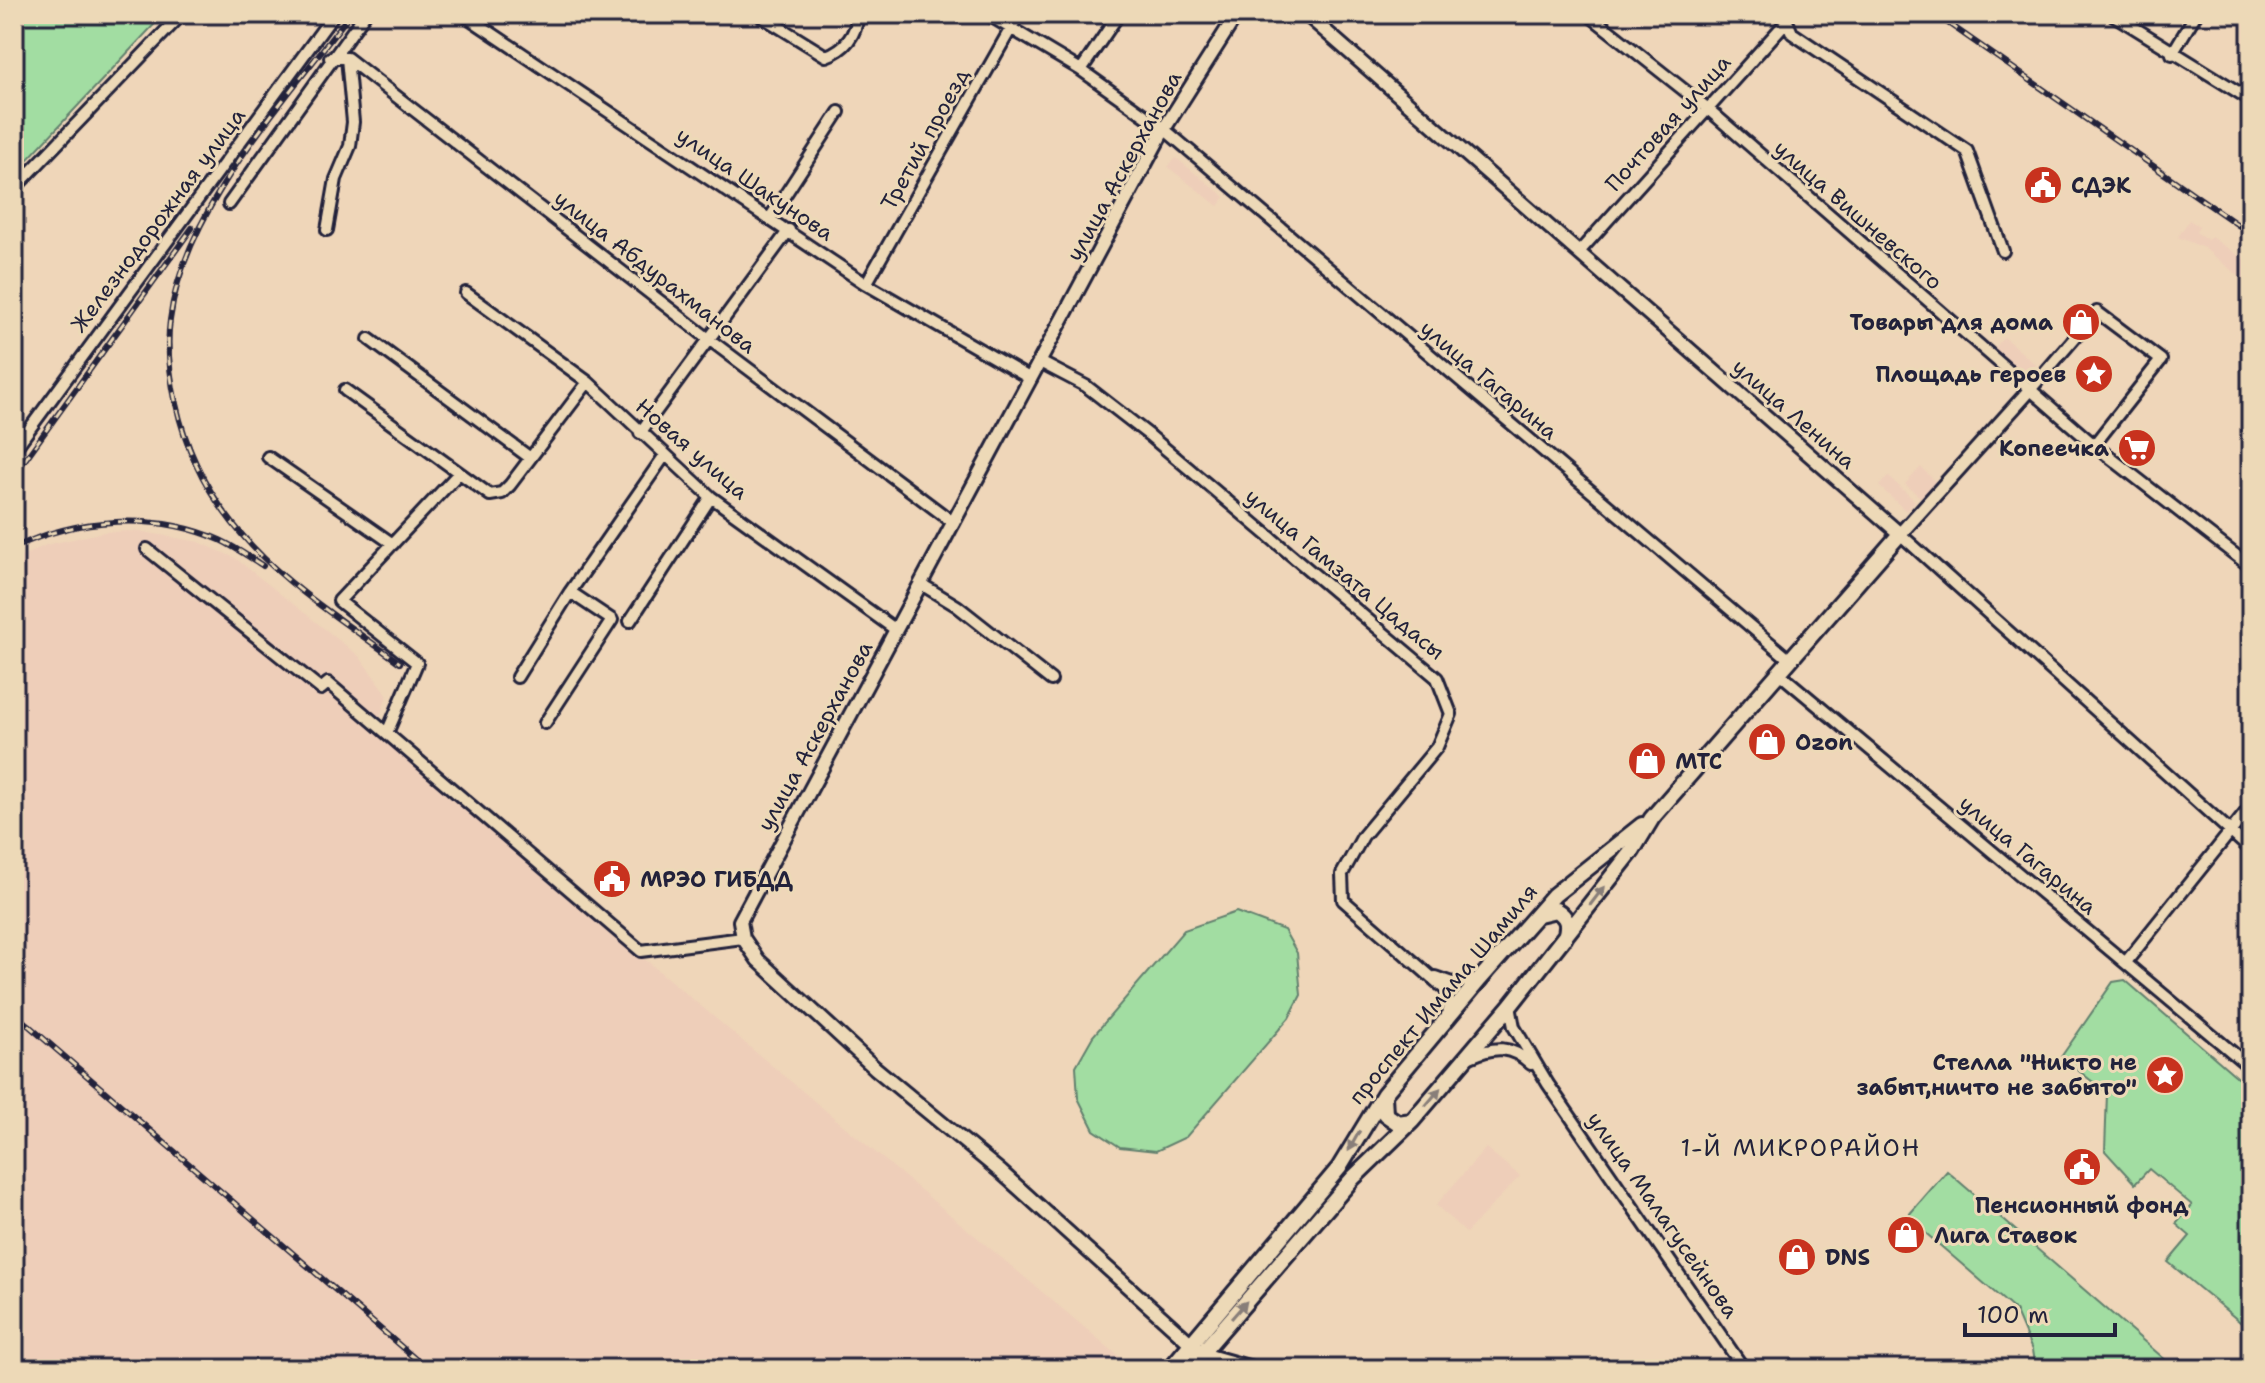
<svg xmlns="http://www.w3.org/2000/svg" width="2265" height="1383" viewBox="0 0 2265 1383" font-family="'Shantell Sans',sans-serif">
<style>
.built{fill:#eeceb9}
.green{fill:#a2dda2;stroke:#62806e;stroke-width:2}
.lines{fill:none;stroke-linecap:round;stroke-linejoin:round}
.minor-casing{stroke:#22223b;stroke-width:16}
.tertiary-casing{stroke:#22223b;stroke-width:18}
.secondary-casing{stroke:#22223b;stroke-width:20}
.minor{stroke:#edd9b7;stroke-width:10}
.tertiary{stroke:#edd9b7;stroke-width:12}
.secondary{stroke:#edd9b7;stroke-width:14}
.rail-casing{stroke:#22223b;stroke-width:6}
.rail{stroke:#edd9b7;stroke-width:3;stroke-dasharray:9;stroke-linecap:butt}
.oneway{fill:#887e79}
.labels{text-anchor:middle;dominant-baseline:central;stroke-width:6;stroke-linejoin:round;paint-order:stroke}
.street-label{font-size:22px;fill:#22223b;stroke:#edd9b7}
.poi-label{font-size:22px;font-weight:bold;fill:#22223b;stroke:#edd9b7;text-anchor:start}
.neighbourhood-label{font-size:24px;letter-spacing:2px;fill:#22223b;stroke:#edd9b7}
</style>
<rect width="100%" height="100%" fill="#efd6b9"/>
<filter id="ink" filterUnits="userSpaceOnUse"><feTurbulence type="fractalNoise" baseFrequency=".0125" numOctaves="2"/><feDisplacementMap in="SourceGraphic" scale="16" xChannelSelector="R" yChannelSelector="G"/><feConvolveMatrix kernelMatrix="1 2 1 2 8 2 1 2 1" color-interpolation-filters="sRGB"/></filter>
<g filter="url(#ink)">
<path class="built" d="M1176 158 1225 197 1218 206 1168 167Z
M2189 220 2199 226 2196 232 2208 240 2211 237 2251 264 2246 282 2204 248 2178 237Z
M2004 337 2036 365 2024 379 1992 351Z
M1921 467 1936 482 1921 498 1905 484Z
M1888 476 1915 501 1906 511 1879 486Z
M138 531 199 542 235 558 359 656 387 695 375 733 1134 1369H14V560L46 545 104 532Z
M1486 1148 1520 1176 1466 1233 1436 1205Z"/>
<path class="green" d="M14 14H164L14 174Z
M1236 912 1284 930 1297 953 1301 995 1289 1018 1186 1137 1156 1151 1120 1147 1094 1130 1078 1098 1076 1066 1093 1036 1184 930Z
M2125 980 2251 1089V1331L2168 1262 2190 1236 2176 1224 2192 1205 2149 1169 2135 1184 2105 1151 2107 1093 2061 1057 2113 982Z
M1947 1171 2176 1369H2035L2032 1350 2015 1310 1907 1217Z"/>
<g class="lines">
<defs>
<path id="minor" d="M463 14 866 284 1031 379
M758 14 826 56C846 49 856 35 858 14
M987 14 1081 70 1164 129 1790 660
M1588 14 1708 109 2094 445 2251 567
M1784 14 1792 33 1967 151 2003 251
M2112 14 2251 100
M2172 54 2196 14
M330 58H347L710 340 954 523
M1081 70 1119 14
M14 189 182 14
M229 204 365 14
M770 218 839 112
M327 230 336 179 350 146 353 122 347 58
M1579 252 1787 21
M866 284 1019 14
M466 293 588 382 711 497 896 630
M369 339 529 457
M1040 362 1086 386 1149 435 1437 678 1451 714 1437 747 1363 836 1342 874 1343 900 1446 990 1449 1003 1447 1017
M345 390 490 495 502 493 510 485 588 382
M2029 391 2097 312 2161 360 2094 445
M640 433 789 230
M14 450 334 14
M268 457 393 544
M1900 534 2251 850
M147 549 321 689 328 683 641 951 743 938
M921 584 957 606 1051 680
M630 621 711 497
M1779 673 2251 1068
M517 677 570 592 665 455
M545 723 612 620 570 592
M387 733 417 663 339 601 459 473
M2126 962 2251 806
M1435 977 1452 983 1478 980
M1510 1006 1514 1027 1548 1084 1744 1369
M1470 1057C1494 1046 1511 1045 1531 1064
M1202 1353 1259 1369"/>
<path id="tertiary" d="M1306 14 1900 534 2029 391
M1197 1349 1001 1172 875 1068 758 960 743 938 740 921 1164 129 1237 14"/>
<path id="secondary" d="M1539 914 1556 910C1568 917 1569 925 1565 937
M1384 1095 1385 1114 1398 1123 1412 1121
M1170 1369 1339 1168 1384 1094 1480 979 1554 895 1642 825
M1188 1369 1353 1178 1412 1121 1510 1006 1632 851 1652 818 1900 534"/>
</defs>
<use href="#minor" class="minor-casing"/>
<use href="#tertiary" class="tertiary-casing"/>
<use href="#secondary" class="secondary-casing"/>
<use href="#minor" class="minor"/>
<use href="#tertiary" class="tertiary"/>
<use href="#secondary" class="secondary"/>
<defs>
<path id="rail" d="M350 14C285 101 184 208 170 320 166 348 170 376 176 404 188 459 214 505 252 546 295 592 350 626 400 663
M1935 14 2251 234
M14 475 192 228
M14 548C76 517 156 512 220 540 235 547 249 557 263 566
M14 1013 427 1369"/>
</defs>
<use href="#rail" class="rail-casing"/>
<use href="#rail" class="rail"/>
</g>
<defs><path id="oneway-solid" d="M-6-.8H1V-3.2L6.5 0L1 3.2V.8H-6Z" transform="scale(2)"/></defs>
<g class="oneway">
<use href="#oneway-solid" transform="translate(1597 896) rotate(-53)"/>
<use href="#oneway-solid" transform="translate(1433 1097) rotate(-50)"/>
<use href="#oneway-solid" transform="translate(1354 1141) rotate(119)"/>
<use href="#oneway-solid" transform="translate(1239 1310) rotate(-49)"/>
</g>
</g>
<defs>
<symbol id="civic-disc" viewBox="-11 -11 22 22"><circle r="9.5" fill="#c8321e" stroke="#edd9b7"/><path d="M-.6-6.5H3V-4.5H.6V-3L4-1V1h2V6H-6V1h2V-1L-.6-3ZM-1.2 2.5V6h2.4V2.5Z" fill="#fff"/></symbol>
<symbol id="shop-disc" viewBox="-11 -11 22 22"><circle r="9.5" fill="#c8321e" stroke="#edd9b7"/><path d="M-5-2.5h2.3a2.7 3.5 0 0 1 5.4 0H5L5.5 6h-11ZM-1.5-2.5h3a1.5 2.3 0 0 0-3 0Z" fill="#fff"/></symbol>
<symbol id="sight-disc" viewBox="-11 -11 22 22"><circle r="9.5" fill="#c8321e" stroke="#edd9b7"/><path d="M0-6L1.8-2.2L6-1.7L2.9 1.2L3.7 5.4L0 3.3L-3.7 5.4L-2.9 1.2L-6-1.7L-1.8-2.2Z" fill="#fff"/></symbol>
<symbol id="supermarket-disc" viewBox="-11 -11 22 22"><circle r="9.5" fill="#c8321e" stroke="#edd9b7"/><path d="M-6-5.5h2.5l.6 2H6L4.5 2H-2.5L-4.4-4H-6ZM-1.5 3.2a1.3 1.3 0 1 0 .1 0ZM3 3.2a1.3 1.3 0 1 0 .1 0Z" fill="#fff"/></symbol>
</defs>
<g fill-rule="evenodd">
<use href="#civic-disc" x="2021" y="163" width="44" height="44"/>
<use href="#shop-disc" x="2059" y="300" width="44" height="44"/>
<use href="#sight-disc" x="2072" y="352" width="44" height="44"/>
<use href="#supermarket-disc" x="2115" y="426" width="44" height="44"/>
<use href="#shop-disc" x="1745" y="720" width="44" height="44"/>
<use href="#shop-disc" x="1625" y="739" width="44" height="44"/>
<use href="#civic-disc" x="590" y="857" width="44" height="44"/>
<use href="#sight-disc" x="2143" y="1053" width="44" height="44"/>
<use href="#civic-disc" x="2060" y="1145" width="44" height="44"/>
<use href="#shop-disc" x="1884" y="1213" width="44" height="44"/>
<use href="#shop-disc" x="1775" y="1235" width="44" height="44"/>
</g>
<g class="labels">
<g class="street-label">
<text transform="translate(1668 123) rotate(-48)">Почтовая улица</text>
<text transform="translate(925 139) rotate(-61)">Третий проезд</text>
<text transform="translate(1124 166) rotate(-61)">улица Аскерханова</text>
<text transform="translate(755 184) rotate(34)">улица Шакунова</text>
<text transform="translate(1858 215) rotate(41)">улица Вишневского</text>
<text transform="translate(158 220) rotate(-53)">Железнодорожная улица</text>
<text transform="translate(655 272) rotate(38)">улица Абдурахманова</text>
<text transform="translate(1489 380) rotate(40)">улица Гагарина</text>
<text transform="translate(1794 414) rotate(41)">улица Ленина</text>
<text transform="translate(692 449) rotate(41)">Новая улица</text>
<text transform="translate(1345 574) rotate(40)">улица Гамзата Цадасы</text>
<text transform="translate(815 736) rotate(-61)">улица Аскерханова</text>
<text transform="translate(2028 855) rotate(40)">улица Гагарина</text>
<text transform="translate(1443 994) rotate(-50)">проспект Имама Шамиля</text>
<text transform="translate(1663 1215) rotate(55)">улица Малагусейнова</text>
</g>
<g class="poi-label">
<text x="2071" y="185">СДЭК</text>
<text x="2053" y="322" text-anchor="end">Товары для дома</text>
<text x="2066" y="374" text-anchor="end">Площадь героев</text>
<text x="2109" y="448" text-anchor="end">Копеечка</text>
<text x="1795" y="742">Ozon</text>
<text x="1675" y="761">МТС</text>
<text x="640" y="879">МРЭО ГИБДД</text>
<text x="2137" y="1062" text-anchor="end">Стелла "Никто не<tspan x="2137" dy="25">забыт,ничто не забыто"</tspan></text>
<text x="2082" y="1205" text-anchor="middle">Пенсионный фонд</text>
<text x="1934" y="1235">Лига Ставок</text>
<text x="1825" y="1257">DNS</text>
</g>
<g class="neighbourhood-label">
<text x="1801" y="1148">1-Й МИКРОРАЙОН</text>
</g>
</g>
<rect width="2265" height="1383" fill="none" stroke="#edd9b7" stroke-width="48"/>
<rect x="24" y="24" width="2217" height="1335" fill="none" stroke="#22223b" stroke-width="3" filter="url(#ink)"/>
<path d="M1965 1323v12h150v-12" fill="none" stroke="#22223b" stroke-width="4"/>
<text x="1977" y="1323" font-size="24" fill="#22223b" stroke="#edd9b7" stroke-width="6" paint-order="stroke">100 m</text>
</svg>
